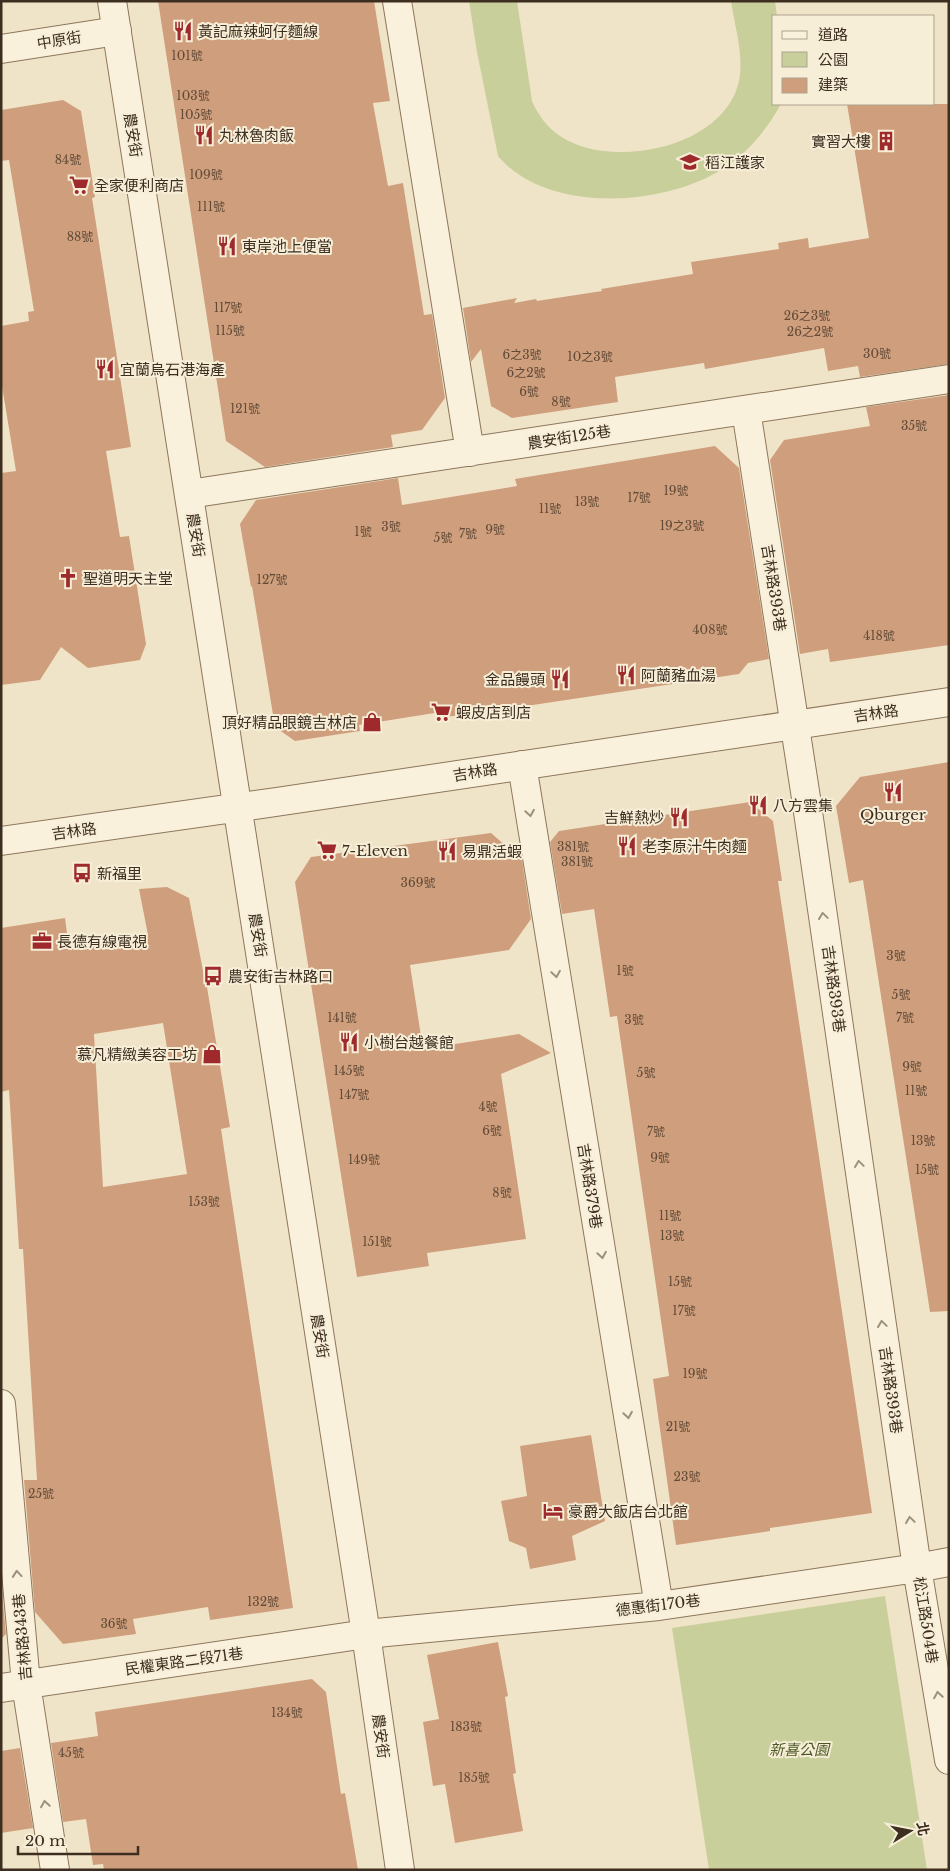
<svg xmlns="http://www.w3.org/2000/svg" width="950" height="1871" viewBox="0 0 950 1871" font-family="'Libre Baskerville','Noto Sans TC',serif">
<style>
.green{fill:#c9cf9b}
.building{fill:#cf9f7d;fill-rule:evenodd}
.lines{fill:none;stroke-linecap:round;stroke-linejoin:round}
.minor-casing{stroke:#8d765c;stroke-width:30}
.tertiary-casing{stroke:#8d765c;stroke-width:30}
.minor{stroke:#faf1dc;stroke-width:28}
.tertiary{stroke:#faf1dc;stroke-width:28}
.oneway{stroke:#9c907e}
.labels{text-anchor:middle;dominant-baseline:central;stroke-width:4;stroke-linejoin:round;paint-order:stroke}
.number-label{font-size:12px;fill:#624a37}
.poi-label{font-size:15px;fill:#3d2e20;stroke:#f7eed8;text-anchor:start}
.street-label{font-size:15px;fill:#3d2e20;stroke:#f7eed8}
.park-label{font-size:15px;font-style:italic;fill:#4d5a26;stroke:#f7eed8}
</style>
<rect width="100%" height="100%" fill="#f0e4c8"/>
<path class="green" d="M469 1H517L532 101C538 115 547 127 560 136 609 169 713 150 736 91 747 64 735 29 731 1H775L777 16H774V104H781C767 129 750 150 727 166 668 207 547 215 498 156L477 52Z
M885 1596 927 1870H709L672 1628Z"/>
<path class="building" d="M158 1H374L390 101 373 103 388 186 403 183 424 315 432 314 445 398 422 430 391 435 393 447 265 467 226 441Z
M63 100 81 111 95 197 92 198 131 447 106 451 120 537 129 536 146 644 140 660 88 668 61 647 40 680 1 685V473L16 471 1 380V326L29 321 28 312 34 311 9 160 1 161V110Z
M847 104H949V364L860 377 858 366 828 371 824 348 705 369 704 363 615 377 618 402 512 418 491 406 481 349 471 362 463 308 517 298 514 303 536 299 537 301 602 291 601 289 693 274 691 262 779 249 778 243 808 238 809 248 869 238Z
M949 395V645L830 662 828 649 800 654 770 460 784 440 870 426 866 407Z
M715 446 739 468 769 659 748 663 739 674 467 715 441 717V712L359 725 360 731 295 741 275 727 252 586 251 587 240 524 256 500 398 478 402 505 517 486 515 479Z
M949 762V1311L930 1312 863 880 849 883 836 806 860 777Z
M750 802 773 821 782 881H778L872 1513 770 1528V1531L676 1545 653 1379 669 1376 617 1016 610 1017 594 909 562 914 550 842 559 831Z
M491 833 522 860 531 919 509 950 410 965 423 1049 519 1034 551 1053 501 1074 526 1239 427 1253 429 1266 357 1277 295 882 311 857Z
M167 887 189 898 205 981H206L230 1127 221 1129 293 1608 210 1620 208 1607 133 1619 136 1634 63 1644 35 1612 24 1480H37L23 1249H19L9 1090 1 1092V928L65 918 69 948 148 935 139 889ZM163 1023 187 1174 103 1187 94 1034Z
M591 1435 605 1521 572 1536 576 1560 530 1569 526 1548 509 1541 501 1501 527 1496 520 1446Z
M1 1582 6 1634 1 1639Z
M498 1642 508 1696 505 1697 516 1773 513 1774 523 1831 455 1843 445 1784 433 1786 423 1722 439 1719 427 1655Z
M312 1679 326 1692 341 1794 345 1793 358 1870H104L103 1864 93 1865 86 1819 63 1822 51 1743 98 1736 95 1712Z
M20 1748 33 1828 1 1833V1751Z"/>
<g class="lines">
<defs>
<path id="minor" d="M397 1 470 452
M1 49 117 31
M746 410 806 798 917 1568 949 1760
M189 494 949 379
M522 765 659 1606
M1 1404 26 1684 55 1870
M1 1688 366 1634 659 1606 917 1568 949 1562"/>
<path id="tertiary" d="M112 1 366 1634 400 1870
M1 841 276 802 949 702"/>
</defs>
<use href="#minor" class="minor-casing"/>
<use href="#tertiary" class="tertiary-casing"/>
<use href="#minor" class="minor"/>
<use href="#tertiary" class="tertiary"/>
</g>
<defs><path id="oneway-chevron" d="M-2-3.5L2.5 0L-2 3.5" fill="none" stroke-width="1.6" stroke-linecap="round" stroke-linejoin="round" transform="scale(1.25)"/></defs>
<g class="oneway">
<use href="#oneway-chevron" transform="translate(530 813) rotate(81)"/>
<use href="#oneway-chevron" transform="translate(823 916) rotate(-98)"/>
<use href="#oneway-chevron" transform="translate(556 974) rotate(81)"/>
<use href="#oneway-chevron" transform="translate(859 1164) rotate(-98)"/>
<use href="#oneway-chevron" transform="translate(602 1255) rotate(81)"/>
<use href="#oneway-chevron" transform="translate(882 1324) rotate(-98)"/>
<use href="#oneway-chevron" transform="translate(628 1415) rotate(81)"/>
<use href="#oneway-chevron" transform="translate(910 1520) rotate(-98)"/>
<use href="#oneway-chevron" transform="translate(17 1574) rotate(-95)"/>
<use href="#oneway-chevron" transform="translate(938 1695) rotate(-99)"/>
<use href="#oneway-chevron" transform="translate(45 1804) rotate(-99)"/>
</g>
<defs>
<symbol id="restaurant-bare" viewBox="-9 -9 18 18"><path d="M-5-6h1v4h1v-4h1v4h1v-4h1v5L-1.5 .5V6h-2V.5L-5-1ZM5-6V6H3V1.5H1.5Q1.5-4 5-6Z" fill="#9e2a2b" stroke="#f7eed8" stroke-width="2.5" paint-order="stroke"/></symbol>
<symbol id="building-bare" viewBox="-9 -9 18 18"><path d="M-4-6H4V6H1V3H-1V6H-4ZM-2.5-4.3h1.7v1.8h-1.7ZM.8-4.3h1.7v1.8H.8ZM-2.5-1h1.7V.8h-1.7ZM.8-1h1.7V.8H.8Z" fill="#9e2a2b" stroke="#f7eed8" stroke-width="2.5" paint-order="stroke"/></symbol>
<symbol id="university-bare" viewBox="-9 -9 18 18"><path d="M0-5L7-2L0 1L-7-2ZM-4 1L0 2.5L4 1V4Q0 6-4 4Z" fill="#9e2a2b" stroke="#f7eed8" stroke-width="2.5" paint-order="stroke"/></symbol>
<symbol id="supermarket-bare" viewBox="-9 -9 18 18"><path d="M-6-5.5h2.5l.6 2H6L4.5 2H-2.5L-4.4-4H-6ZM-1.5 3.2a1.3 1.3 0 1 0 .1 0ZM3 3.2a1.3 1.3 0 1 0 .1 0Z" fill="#9e2a2b" stroke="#f7eed8" stroke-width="2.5" paint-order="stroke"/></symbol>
<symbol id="church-bare" viewBox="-9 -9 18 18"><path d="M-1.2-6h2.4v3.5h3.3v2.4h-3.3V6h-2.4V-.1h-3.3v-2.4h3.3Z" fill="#9e2a2b" stroke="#f7eed8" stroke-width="2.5" paint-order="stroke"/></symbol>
<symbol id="shop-bare" viewBox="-9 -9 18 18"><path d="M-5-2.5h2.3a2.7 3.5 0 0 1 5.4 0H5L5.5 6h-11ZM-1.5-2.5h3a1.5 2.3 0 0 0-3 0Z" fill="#9e2a2b" stroke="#f7eed8" stroke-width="2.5" paint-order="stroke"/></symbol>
<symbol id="bus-bare" viewBox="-9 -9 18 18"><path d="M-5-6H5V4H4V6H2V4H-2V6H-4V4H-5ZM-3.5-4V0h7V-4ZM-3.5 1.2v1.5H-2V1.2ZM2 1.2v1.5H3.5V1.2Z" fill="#9e2a2b" stroke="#f7eed8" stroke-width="2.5" paint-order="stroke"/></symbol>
<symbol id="office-bare" viewBox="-9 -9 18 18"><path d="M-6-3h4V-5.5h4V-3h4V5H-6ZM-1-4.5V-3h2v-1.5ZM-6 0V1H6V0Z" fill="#9e2a2b" stroke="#f7eed8" stroke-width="2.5" paint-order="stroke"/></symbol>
<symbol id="hotel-bare" viewBox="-9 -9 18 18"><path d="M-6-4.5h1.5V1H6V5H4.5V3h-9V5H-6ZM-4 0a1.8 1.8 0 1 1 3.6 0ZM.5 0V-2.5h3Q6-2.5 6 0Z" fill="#9e2a2b" stroke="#f7eed8" stroke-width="2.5" paint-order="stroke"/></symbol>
</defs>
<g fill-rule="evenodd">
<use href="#restaurant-bare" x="169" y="17" width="28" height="28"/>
<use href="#restaurant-bare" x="190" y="121" width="28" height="28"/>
<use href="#building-bare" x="872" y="127" width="28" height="28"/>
<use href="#university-bare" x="676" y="148" width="28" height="28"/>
<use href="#supermarket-bare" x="65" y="171" width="28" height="28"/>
<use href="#restaurant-bare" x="213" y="232" width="28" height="28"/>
<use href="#restaurant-bare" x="91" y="355" width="28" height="28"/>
<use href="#church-bare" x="54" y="564" width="28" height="28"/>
<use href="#restaurant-bare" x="612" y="661" width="28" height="28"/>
<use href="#restaurant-bare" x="546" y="665" width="28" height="28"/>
<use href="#supermarket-bare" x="427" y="698" width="28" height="28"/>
<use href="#shop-bare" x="358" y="708" width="28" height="28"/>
<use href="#restaurant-bare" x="879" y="778" width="28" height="28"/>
<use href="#restaurant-bare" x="744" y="791" width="28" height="28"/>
<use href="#restaurant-bare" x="665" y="803" width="28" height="28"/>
<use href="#restaurant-bare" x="613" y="832" width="28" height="28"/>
<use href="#supermarket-bare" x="313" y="836" width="28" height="28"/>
<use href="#restaurant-bare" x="433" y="837" width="28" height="28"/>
<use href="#bus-bare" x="68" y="859" width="28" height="28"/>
<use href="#office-bare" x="28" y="927" width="28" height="28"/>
<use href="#bus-bare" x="199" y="962" width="28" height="28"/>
<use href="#restaurant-bare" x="335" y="1028" width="28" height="28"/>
<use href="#shop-bare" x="198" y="1040" width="28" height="28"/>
<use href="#hotel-bare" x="539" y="1497" width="28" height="28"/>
</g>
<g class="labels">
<g class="number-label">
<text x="187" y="55">101號</text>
<text x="193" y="95">103號</text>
<text x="196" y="114">105號</text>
<text x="68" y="159">84號</text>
<text x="206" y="174">109號</text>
<text x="211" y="206">111號</text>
<text x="80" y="236">88號</text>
<text x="228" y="307">117號</text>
<text x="807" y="315">26之3號</text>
<text x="230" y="330">115號</text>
<text x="810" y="331">26之2號</text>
<text x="877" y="353">30號</text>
<text x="522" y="354">6之3號</text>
<text x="590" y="356">10之3號</text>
<text x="526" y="372">6之2號</text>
<text x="529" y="391">6號</text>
<text x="561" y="401">8號</text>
<text x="245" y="408">121號</text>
<text x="914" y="425">35號</text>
<text x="676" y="490">19號</text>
<text x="639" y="497">17號</text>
<text x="587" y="501">13號</text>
<text x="550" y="508">11號</text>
<text x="682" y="525">19之3號</text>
<text x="391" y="526">3號</text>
<text x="495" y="529">9號</text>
<text x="363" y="531">1號</text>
<text x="468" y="533">7號</text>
<text x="443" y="537">5號</text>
<text x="272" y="579">127號</text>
<text x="710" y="629">408號</text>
<text x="879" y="635">418號</text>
<text x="573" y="846">381號</text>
<text x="577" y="861">381號</text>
<text x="418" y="882">369號</text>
<text x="896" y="955">3號</text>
<text x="625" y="970">1號</text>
<text x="901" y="994">5號</text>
<text x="342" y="1017">141號</text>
<text x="905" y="1017">7號</text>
<text x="634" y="1019">3號</text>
<text x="912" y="1066">9號</text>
<text x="349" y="1070">145號</text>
<text x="646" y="1072">5號</text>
<text x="916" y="1090">11號</text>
<text x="354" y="1094">147號</text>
<text x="488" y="1106">4號</text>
<text x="492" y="1130">6號</text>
<text x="656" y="1131">7號</text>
<text x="923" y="1140">13號</text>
<text x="660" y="1157">9號</text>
<text x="364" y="1159">149號</text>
<text x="927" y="1169">15號</text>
<text x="502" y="1192">8號</text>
<text x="204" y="1201">153號</text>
<text x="670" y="1215">11號</text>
<text x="672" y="1235">13號</text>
<text x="377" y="1241">151號</text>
<text x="680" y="1281">15號</text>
<text x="684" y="1310">17號</text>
<text x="695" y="1373">19號</text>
<text x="678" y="1426">21號</text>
<text x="687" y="1476">23號</text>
<text x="41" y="1493">25號</text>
<text x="263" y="1601">132號</text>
<text x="114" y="1623">36號</text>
<text x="287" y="1712">134號</text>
<text x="466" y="1726">183號</text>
<text x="71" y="1752">45號</text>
<text x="474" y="1777">185號</text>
</g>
<g class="poi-label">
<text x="198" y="31">黃記麻辣蚵仔麵線</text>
<text x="219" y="135">丸林魯肉飯</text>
<text x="871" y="141" text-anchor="end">實習大樓</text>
<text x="705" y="162">稻江護家</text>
<text x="94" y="185">全家便利商店</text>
<text x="242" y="246">東岸池上便當</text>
<text x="120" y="369">宜蘭烏石港海產</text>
<text x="83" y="578">聖道明天主堂</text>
<text x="641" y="675">阿蘭豬血湯</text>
<text x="545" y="679" text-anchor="end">金品饅頭</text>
<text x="456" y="712">蝦皮店到店</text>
<text x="357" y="722" text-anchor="end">頂好精品眼鏡吉林店</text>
<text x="773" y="805">八方雲集</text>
<text x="893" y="814" text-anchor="middle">Qburger</text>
<text x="664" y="817" text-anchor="end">吉鮮熱炒</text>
<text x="642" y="846">老李原汁牛肉麵</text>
<text x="342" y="850">7-Eleven</text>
<text x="462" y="851">易鼎活蝦</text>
<text x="97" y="873">新福里</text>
<text x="57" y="941">長德有線電視</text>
<text x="228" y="976">農安街吉林路口</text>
<text x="364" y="1042">小樹台越餐館</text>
<text x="197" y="1054" text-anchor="end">慕凡精緻美容工坊</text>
<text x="568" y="1511">豪爵大飯店台北館</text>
</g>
<g class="street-label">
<text transform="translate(59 40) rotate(-9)">中原街</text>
<text transform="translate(133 135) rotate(81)">農安街</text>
<text transform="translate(569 437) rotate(-9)">農安街125巷</text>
<text transform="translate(196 535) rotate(81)">農安街</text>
<text transform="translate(774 588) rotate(81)">吉林路393巷</text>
<text transform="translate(876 713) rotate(-8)">吉林路</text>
<text transform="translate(475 772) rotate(-9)">吉林路</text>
<text transform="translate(74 831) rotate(-8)">吉林路</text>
<text transform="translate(258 935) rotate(81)">農安街</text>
<text transform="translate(834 989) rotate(82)">吉林路393巷</text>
<text transform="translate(590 1186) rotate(81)">吉林路379巷</text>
<text transform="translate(320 1336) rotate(81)">農安街</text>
<text transform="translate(891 1390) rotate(82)">吉林路393巷</text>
<text transform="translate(658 1605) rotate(-7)">德惠街170巷</text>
<text transform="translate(926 1620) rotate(81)">松江路504巷</text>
<text transform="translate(22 1637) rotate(-95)">吉林路343巷</text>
<text transform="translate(184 1661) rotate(-8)">民權東路二段71巷</text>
<text transform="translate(381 1736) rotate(82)">農安街</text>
</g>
<g class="park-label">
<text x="799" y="1749">新喜公園</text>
</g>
</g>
<rect width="950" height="1871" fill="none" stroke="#3d2e20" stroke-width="5"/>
<rect x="772" y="15" width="162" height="90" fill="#f7eed8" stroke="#ada18e"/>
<rect x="782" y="31" width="25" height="8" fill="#faf1dc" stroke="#ada18e"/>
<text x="818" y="40" font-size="15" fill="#3d2e20">道路</text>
<rect x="782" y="52" width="25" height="15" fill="#c9cf9b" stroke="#ada18e"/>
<text x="818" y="65" font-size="15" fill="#3d2e20">公園</text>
<rect x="782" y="78" width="25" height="15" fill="#cf9f7d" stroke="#ada18e"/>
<text x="818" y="90" font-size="15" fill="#3d2e20">建築</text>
<g transform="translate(910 1831) rotate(80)" stroke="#f7eed8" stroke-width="4" paint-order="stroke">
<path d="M0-4L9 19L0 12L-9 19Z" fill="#3d2e20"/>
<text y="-8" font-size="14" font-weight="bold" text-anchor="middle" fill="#3d2e20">北</text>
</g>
<path d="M18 1846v8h120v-8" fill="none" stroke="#3d2e20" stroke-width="2.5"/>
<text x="25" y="1846" font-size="15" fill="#3d2e20" stroke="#f7eed8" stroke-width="4" paint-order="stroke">20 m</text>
</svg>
